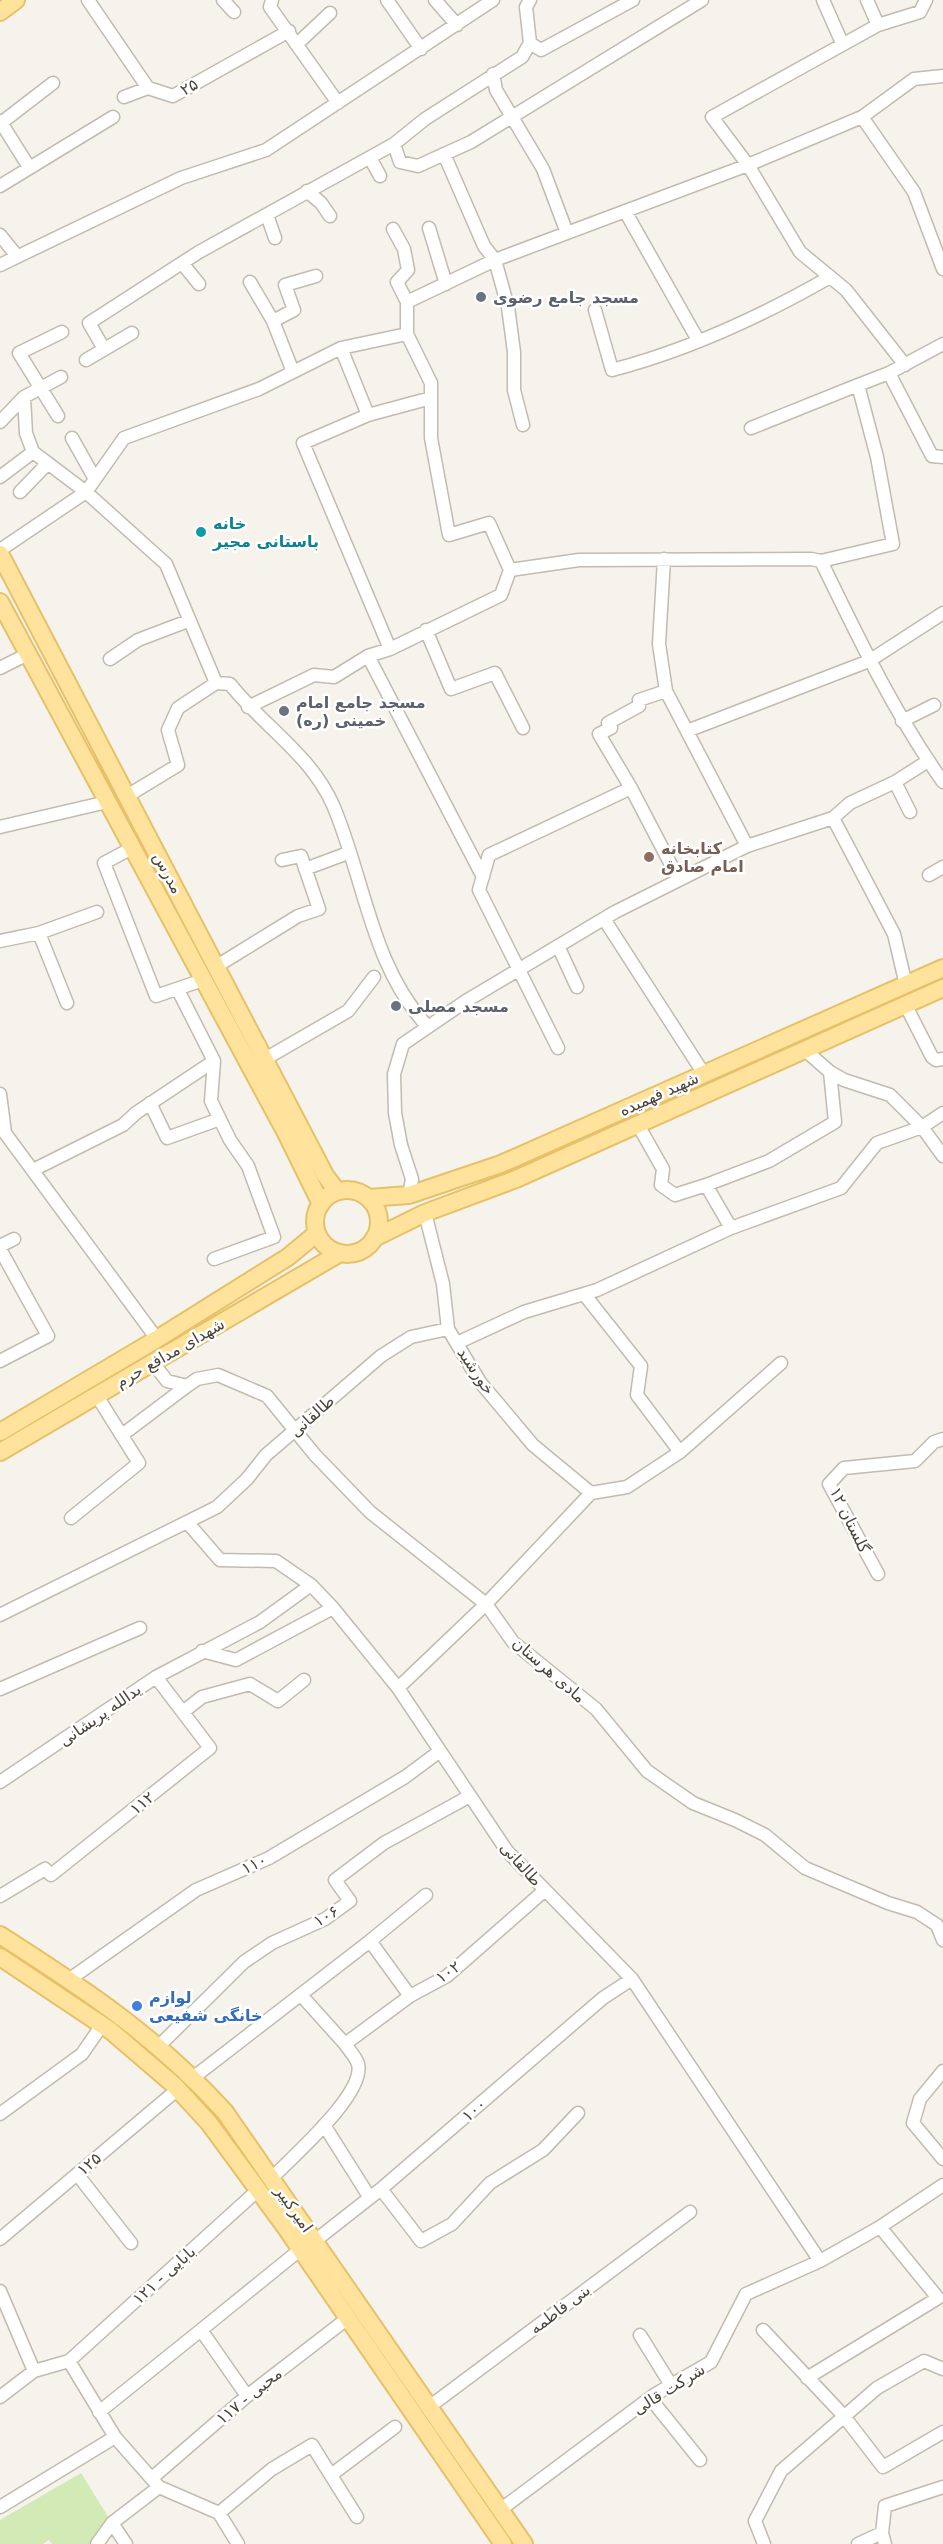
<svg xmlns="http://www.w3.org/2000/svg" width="943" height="2544" viewBox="0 0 943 2544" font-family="'DejaVu Sans',Vazirmatn,sans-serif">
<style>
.green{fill:#d2eab5}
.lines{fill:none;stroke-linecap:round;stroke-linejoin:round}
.minor-casing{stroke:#c2bbae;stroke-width:15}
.major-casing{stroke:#e6c16a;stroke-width:20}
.minor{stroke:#fff;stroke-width:12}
.major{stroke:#ffe39c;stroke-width:16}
.worship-dot{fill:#6b7280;stroke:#fff;stroke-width:2}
.culture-dot{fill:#0f9aa8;stroke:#fff;stroke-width:2}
.education-dot{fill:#8d6e63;stroke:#fff;stroke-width:2}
.shop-dot{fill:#3f7fe0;stroke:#fff;stroke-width:2}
.labels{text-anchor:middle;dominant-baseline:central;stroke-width:5;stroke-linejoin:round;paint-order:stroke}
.street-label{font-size:16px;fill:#4b4439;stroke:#fff}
.worship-label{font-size:16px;font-weight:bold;fill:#5b616d;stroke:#fff;text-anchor:start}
.culture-label{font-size:16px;font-weight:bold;fill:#0d838f;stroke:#fff;text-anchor:start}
.education-label{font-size:16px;font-weight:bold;fill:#785e54;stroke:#fff;text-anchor:start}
.shop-label{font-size:16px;font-weight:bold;fill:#366cbe;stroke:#fff;text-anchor:start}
</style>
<rect width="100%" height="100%" fill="#f6f3ec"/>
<path class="green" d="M81 2473 112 2523 96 2544H52L49 2540 43 2544H0V2520Z"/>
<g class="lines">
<defs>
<path id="minor" d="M88 0 148 88 173 96 289 31
M223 0 234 12
M272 0 270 7 338 103
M387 0 421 49
M435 0 457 25
M823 0 842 43
M867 0 878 25
M926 0 920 12 878 25 712 117 748 165 862 117 914 79 943 76
M530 43 541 50 633 0
M297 44 330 13
M493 74 496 90 543 169 567 233
M124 97 148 88
M862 117 914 192 943 269
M0 121 29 167
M1 123 53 83
M394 144 400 162 418 166 471 142 702 0
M444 154 484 246 495 260 508 307 514 352V390L523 425
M370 158 380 176
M0 186 113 117
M307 191 321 203 330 216
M625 211 698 340
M267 215 275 238
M429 228 446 284
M393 229 404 249 408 270 397 282 407 302
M0 235 17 256
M182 263 199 284
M0 265 181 178 266 150 493 0
M250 282 273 321
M595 310 612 370C689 350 762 316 830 277
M407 334 431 383V438L449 535 489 523 510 570
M341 348 368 415 303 443 390 649
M104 349 89 323 199 252 394 144 425 119 522 57 530 43 526 7 530 0
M86 360 132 333
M293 372 273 321 294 310 285 285 316 276
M889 373 932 456 943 457
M24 397 26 433 33 452 86 492 166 564 216 683
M368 415 431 398
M58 416 19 353 62 332
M0 422 24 397 61 377
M751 428 858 385
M72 438 95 479
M0 477 33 452
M20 492 48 463
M0 550 86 492 124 438 259 389 341 348 407 334V302L495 260 748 165 800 252 846 290 905 365
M664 559 659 644 666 691 747 846
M821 561 893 544 877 457 858 385 889 373 943 344
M426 630 451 689 495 673 523 728
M368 656 483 877
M110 659 138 640 188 621
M0 668 28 654
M216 683 230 684C263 726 311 755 333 805 365 880 371 966 428 1027
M248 707 314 675 334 677 368 656 390 649 501 595 510 570 579 560 811 559 821 561C858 637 894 713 943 782
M902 721 934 705
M687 731 869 661 943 613
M895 782 910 812
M631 788 599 734 611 728 608 723 639 706V700L666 691
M127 796 178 765 168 730 178 708 216 683
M833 818 894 934 906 985
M0 827 107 802
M132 848 104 863 156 996 203 980
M305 869 348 853
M929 875 943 867
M604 919 704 1074
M39 933 67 1003
M0 941 39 933 97 912
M558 946 577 987
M217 966 298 916 319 909 301 856 282 860
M178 990 214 1061 211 1101 230 1140 248 1166 274 1237 214 1259
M906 1006 932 1057 936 1060 943 1059
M558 1048 479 890 489 855 631 788 679 880
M806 1051 830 1072 844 1080 890 1095 922 1127 943 1156
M265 1059 348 1011 374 977
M0 1094 5 1133 157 1339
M150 1103 167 1138 220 1119
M638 1125 663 1169 661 1185 675 1195 706 1185 731 1228
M33 1170 123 1125 136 1113 214 1061
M706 1185 769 1161 835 1122 830 1072
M409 1195 412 1179 401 1145 395 1113 394 1074 403 1044 466 1001 615 912 747 846 833 818 850 803 895 782 928 761
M425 1213 443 1284 448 1329 480 1382 533 1445 591 1493
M0 1246 14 1239
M0 1249 48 1336 0 1361
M584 1294 641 1366 637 1395 680 1452
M457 1343 524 1312 597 1290 731 1228 841 1188 877 1143 922 1127 943 1113
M154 1364 167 1381 187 1386 197 1379 218 1375 267 1396 315 1455 370 1512 486 1604 513 1642 596 1709 647 1771 693 1803 735 1820 765 1835 805 1868 888 1903 917 1912 937 1925 943 1940
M122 1435 187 1386
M591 1493 627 1487 680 1452 781 1363
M71 1518 139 1463 97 1396
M187 1522 220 1560 276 1561 311 1585 333 1608 398 1688 507 1851 632 1979 820 2261
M878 1574 829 1484 844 1468 915 1461 934 1442 943 1439
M0 1615 217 1507 247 1479 266 1455 381 1356 411 1337 448 1329
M202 1651 236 1660 333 1608
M398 1688 486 1604 591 1493
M0 1689 140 1628
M183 1712 202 1697 250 1684 278 1701 304 1680
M0 1782 156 1677 260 1622 311 1585
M0 1896 45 1869 51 1875 210 1748 156 1677
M70 1979 196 1890 269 1858 405 1777 440 1751
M301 1995 345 2044
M410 1996 370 1941 426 1895
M160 2045 244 1962 272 1943 325 1919 350 1901 335 1880 384 1843 470 1796
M943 2071 920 2099 913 2123 943 2159
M194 2077 370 1941
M0 2114 82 2054 102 2025
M324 2125 370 2198
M77 2174 131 2243
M272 2178C292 2157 366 2093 358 2064 356 2057 349 2050 345 2044L410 1996 447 1976 545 1890
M381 2189 421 2241 452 2224 490 2183 543 2150 578 2113
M0 2239 178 2089
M316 2240 381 2189 603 1998 632 1979
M0 2291 34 2371
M201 2330 301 2249
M763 2330 843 2415 883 2467 943 2432
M640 2335 671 2385
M69 2361 258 2190
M807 2378 938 2298 880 2227
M0 2397 34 2371 69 2361 115 2437 159 2487 112 2523 97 2544
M650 2398 700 2460
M429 2407 690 2212
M99 2412 201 2330 247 2396
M331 2475 395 2427
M152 2478 247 2396 348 2318
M159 2487 219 2513 238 2544
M0 2507 115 2437
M500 2510 654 2395 711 2362 746 2294 820 2261 880 2227 943 2185
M219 2513 272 2469 312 2445 357 2517
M112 2523 126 2544
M882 2533 885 2506 943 2487
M764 2544 755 2521 781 2471 877 2388 924 2361 943 2369
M858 2544 882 2533 885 2544"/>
<path id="major" d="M0 12 16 0
M0 554 325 1175 337 1191
M0 602 286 1133 321 1204
M315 1222a32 32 0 1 1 64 0a32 32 0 1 1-64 0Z
M368 1198 409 1195 501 1164 943 968
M374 1238 425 1213 516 1179 943 988
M0 1432 157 1339 288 1257 317 1233
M0 1452 340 1253
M0 1935C86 1990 156 2036 225 2112L524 2544
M0 1957 111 2031 174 2085 209 2123 286 2228 503 2544"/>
</defs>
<use href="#minor" class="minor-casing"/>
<use href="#major" class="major-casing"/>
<use href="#minor" class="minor"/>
<use href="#major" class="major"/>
</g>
<g class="worship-dot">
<circle cx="481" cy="297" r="6"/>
<circle cx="284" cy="711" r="6"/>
<circle cx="396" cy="1006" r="6"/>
</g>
<circle class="culture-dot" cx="201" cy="532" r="6"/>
<circle class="education-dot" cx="649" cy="857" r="6"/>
<circle class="shop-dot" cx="137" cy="2006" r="6"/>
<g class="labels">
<g class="street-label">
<text transform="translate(189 87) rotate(-29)">۲۵</text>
<text transform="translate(168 873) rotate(62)">مدرس</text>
<text transform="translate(659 1094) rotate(-24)">شهید فهمیده</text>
<text transform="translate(170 1353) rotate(-30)">شهدای مدافع حرم</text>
<text transform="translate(476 1371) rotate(56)">خورشید</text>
<text transform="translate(312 1416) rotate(-42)">طالقانی</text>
<text transform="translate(850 1520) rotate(64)">گلستان ۱۲</text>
<text transform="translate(549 1670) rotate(41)">مادی هرستان</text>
<text transform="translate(100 1715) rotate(-35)">یدالله پریشانی</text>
<text transform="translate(142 1803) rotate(-39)">۱۱۲</text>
<text transform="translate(254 1864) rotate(-25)">۱۱۰</text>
<text transform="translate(521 1864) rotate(48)">طالقانی</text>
<text transform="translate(326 1916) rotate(-31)">۱۰۶</text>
<text transform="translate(448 1972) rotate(-36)">۱۰۲</text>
<text transform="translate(474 2110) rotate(-40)">۱۰۰</text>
<text transform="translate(89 2164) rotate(-40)">۱۲۵</text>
<text transform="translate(294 2209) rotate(55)">امیرکبیر</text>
<text transform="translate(164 2275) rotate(-42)">بابایی - ۱۲۱</text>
<text transform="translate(560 2309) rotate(-37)">بنی فاطمه</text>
<text transform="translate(669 2389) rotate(-32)">شرکت قالی</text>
<text transform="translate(249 2396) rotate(-39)">محبی - ۱۱۷</text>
</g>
<g class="worship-label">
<text x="493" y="297">مسجد جامع رضوی</text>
<text x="296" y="702">مسجد جامع امام<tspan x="296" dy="18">خمینی (ره)</tspan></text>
<text x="408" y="1006">مسجد مصلی</text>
</g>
<g class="culture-label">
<text x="213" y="523">خانه<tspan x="213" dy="18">باستانی مجیر</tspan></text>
</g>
<g class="education-label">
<text x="661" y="848">کتابخانه<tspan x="661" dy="18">امام صادق</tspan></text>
</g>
<g class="shop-label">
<text x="149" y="1997">لوازم<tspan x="149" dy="18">خانگی شفیعی</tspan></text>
</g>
</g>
</svg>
